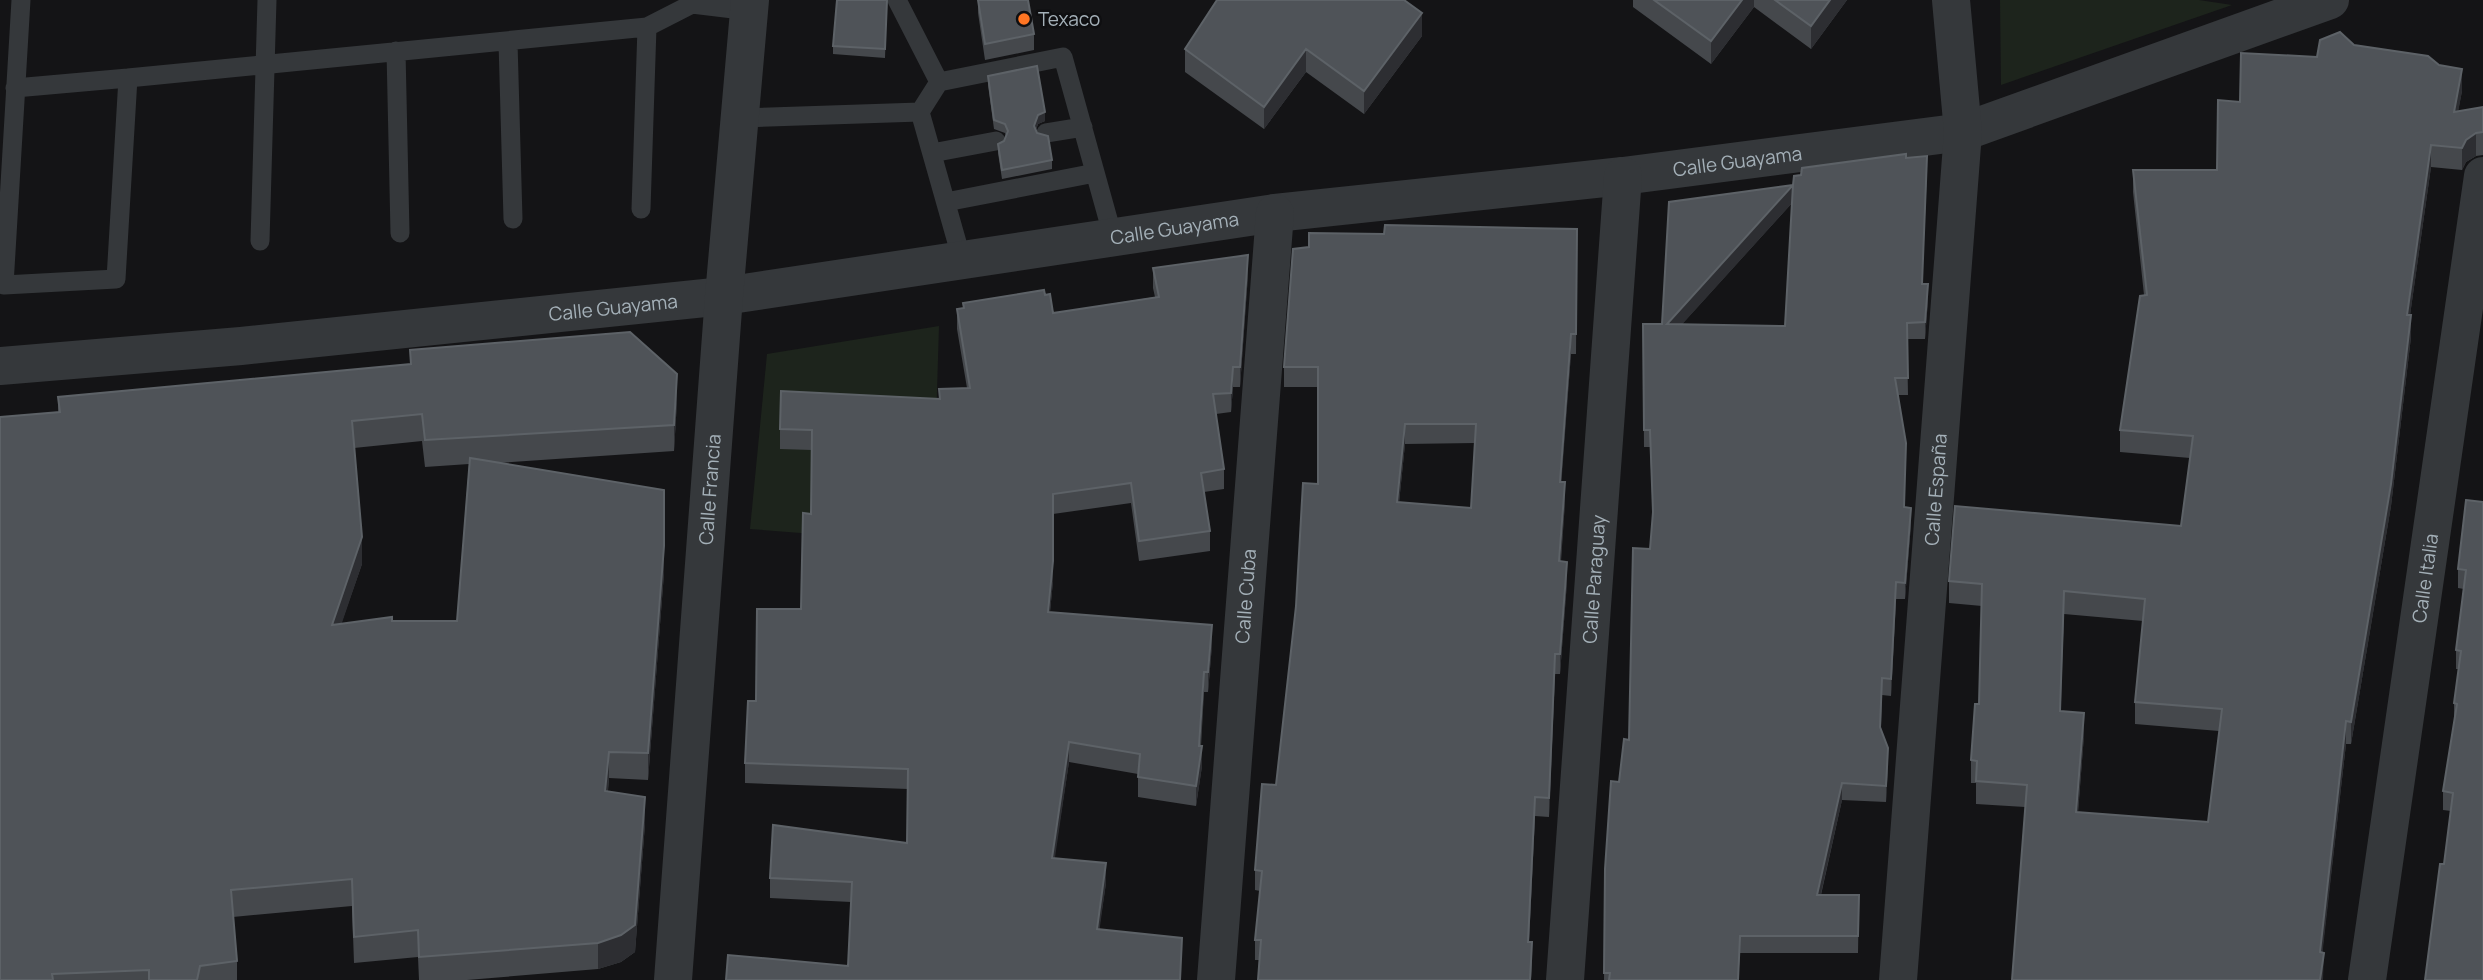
<svg xmlns="http://www.w3.org/2000/svg" width="2483" height="980" viewBox="0 0 2483 980" font-family="Manrope,sans-serif">
<style>
.green{fill:#1d241c}
.lines{fill:none;stroke-linecap:round;stroke-linejoin:round}
.lane{stroke:#35383b;stroke-width:19}
.street{stroke:#35383b;stroke-width:38}
.wall{fill:#45484c;fill-rule:evenodd}
.shaded-wall{fill:#2d2e32}
.building{fill:#4f5358;stroke:#5d6267;stroke-width:2;fill-rule:evenodd}
.poi-dot{fill:#ff7523;stroke:#0f0f11;stroke-width:2.5}
.labels{text-anchor:middle;dominant-baseline:central;stroke-width:5;stroke-linejoin:round;paint-order:stroke}
.poi-label{font-size:19px;fill:#a4b0b8;stroke:#0f0f11;text-anchor:start}
.street-label{font-size:19px;fill:#a4b0b8;stroke:#0f0f11}
</style>
<rect width="100%" height="100%" fill="#141416"/>
<path class="green" d="M2000 0H2199L2232 5 2001 85Z
M939 326 934 489 878 539 750 529 767 354Z"/>
<g class="lines">
<path class="lane" d="M21 0 4 285 116 279 128 78 647 27
M897 0 939 82
M508 42 513 219
M396 51 400 233
M15 88 128 78
M740 118 920 112
M1046 133 1083 127
M932 153 996 141
M946 202 1095 173
M641 209 647 27 692 4 750 11
M260 241 267 0
M962 260 920 112 939 82 1063 57 1113 237"/>
<g class="street">
<path id="s1" d="M0 366 241 346 724 296 1275 213 1623 176 1963 132 2330 0"/>
<path id="s2" d="M673 980 724 296 750 0"/>
<path id="s3" d="M1216 980 1275 213"/>
<path id="s4" d="M1565 980 1623 176"/>
<path id="s5" d="M1898 980 1963 132 1951 0"/>
<path id="s6" d="M2367 980 2483 176"/>
</g>
</g>
<path class="wall" d="M887 0 885 58 833 54V46Z
M978 0 1034 34V50L985 60 978 13Z
M1633 0H1847L1811 49 1754 7 1711 64 1633 7Z
M1422 36 1364 114 1306 72 1264 129 1185 72V49Z
M2354 45 2462 91 2458 111 2483 107V155L2476 156 2466 162 2462 170 2431 167 2410 315 2411 337 2391 506 2351 744H2346L2322 953 2323 980H2012L2025 807 1976 804V783H1971V760L1979 704 1982 606 1949 603V581L2181 526 2190 458 2120 452V430L2144 295 2133 192V170H2217L2240 102 2317 57ZM2064 614 2143 621 2135 702V724L2219 731 2208 822 2078 813 2084 735 2060 711Z
M988 76 1045 121 1038 124 1036 130 1052 160V169L1002 179 998 153V144L1004 141 1006 136 1005 133 994 129 988 85Z
M1906 158 1927 172 1922 284 1928 300 1925 339H1907L1908 395H1898L1905 507 1911 524 1905 599H1896L1891 696 1882 695 1881 728 1888 764 1886 802 1842 800 1821 895H1859L1858 953H1740L1738 980H1604L1605 869 1619 782 1629 740 1650 549 1653 518 1650 447H1644L1643 324H1662L1793 185ZM1792 203 1785 326 1682 324 1703 301Z
M1577 229 1576 354H1571L1561 482 1565 502 1561 561 1567 582 1560 674H1555L1549 817 1535 816 1529 942 1532 962 1531 980H1258L1259 960H1255V940L1260 891 1255 890V870L1276 785 1318 484V387H1284V367L1309 247 1384 234ZM1475 443 1471 508 1399 503 1405 444Z
M1153 268 1248 275 1240 387H1233L1231 412 1216 414 1224 469V489L1204 492 1210 531V551L1139 561 1131 503 1053 514V581L1050 612 1212 645 1208 692H1204L1201 746 1202 766 1196 806 1138 797V774L1069 762 1054 859 1106 883 1099 929 1182 958 848 966 851 902 770 898V878L907 843 908 789 745 783V763L756 701 801 609 811 514 812 450 780 449V429L939 399V389L967 388 957 329V309L963 308V303L1045 295 1053 313 1155 297 1153 288Z
M410 350 677 401 674 451 498 463 664 490V573L648 780 609 778 608 791 645 824 635 952 621 962 598 969 467 980H419L418 957 354 963 352 906 233 917 237 961V980H0L58 412V397L410 364ZM422 441 425 467 469 464 457 621H392L341 624 362 564 354 448Z
M2483 502V980L2444 864 2451 811 2443 810V791L2454 722V703L2459 669H2456V650L2464 589 2458 588V569Z"/>
<path class="shaded-wall" d="M1742 0H1754V7L1711 64V41Z
M1830 0H1847L1811 49V26Z
M1422 13V36L1364 114V91Z
M1306 49V72L1264 129V107Z
M2462 69V91L2454 134V112Z
M1045 112V121L1038 124 1034 134V126L1038 115Z
M2476 133V156L2466 162 2462 170V148L2466 140Z
M2431 145V167L2407 337V315Z
M1793 185V202L1667 341V324Z
M1248 255V275L1240 387V367Z
M1928 284V300L1925 339V322Z
M2411 315V337L2391 506 2351 744V722Z
M1571 334V354L1560 502V482Z
M1233 367V387L1231 412V393Z
M677 374V401L674 451V425Z
M1405 424V444L1397 522V502Z
M1565 482V502L1559 581V561Z
M1911 508V524L1905 599V583Z
M362 537V564L332 652V625Z
M664 546V573L648 780V753Z
M1053 561V581L1048 632V612Z
M1567 562V582L1560 674V654Z
M1896 582V599L1891 696V679Z
M2064 591V614L2060 733V711Z
M1212 625V645L1208 692V672Z
M1555 654V674L1549 817V798Z
M1204 672V692L1199 765 1202 746V766L1196 806V786Z
M2084 713V735L2076 835V812Z
M2346 721V744L2320 975V952Z
M1069 742V762L1052 878V858Z
M1888 748V764L1886 802V786Z
M609 752V778L605 818V791Z
M1842 783V800L1817 911V895Z
M645 797V824L635 952 621 962 598 969V943Z
M1535 797V816L1528 962V942Z
M1106 863V883L1097 948V929Z
M1532 942 1531 980H1530Z
M2324 953 2323 980H2320Z"/>
<path class="building" d="M837 0H887L885 49 833 46Z
M978 0H1028L1034 34 985 44Z
M1217 0H1404L1422 13 1364 91 1306 49 1264 107 1185 49Z
M1654 0H1742L1711 41Z
M1775 0H1830L1811 26Z
M2340 32 2354 45 2428 56 2439 65 2462 69 2454 112 2483 107V132L2476 133 2466 140 2462 148 2431 145 2407 315H2411L2391 484 2351 722 2346 721 2320 952 2324 953 2320 980H2012L2027 785 1976 781 1977 761 1971 760 1975 704H1979L1982 584 1949 581 1955 506 2181 526 2193 436 2120 430 2140 296 2147 295 2133 170H2217L2218 100 2240 102 2241 53 2317 57 2320 40ZM2064 591 2145 599 2135 702 2222 709 2208 822 2076 812 2084 713 2060 711Z
M1037 66 1045 112 1038 115 1034 126 1037 133 1048 136 1052 160 1002 170 998 144 1004 141 1008 131 1005 124 994 120 988 76Z
M1906 154V158L1927 156 1922 284H1928L1925 322 1907 323 1908 378H1895L1906 443 1904 507 1911 508 1905 583 1896 582 1891 679 1882 678 1880 727 1888 748 1886 786 1842 783 1817 895H1859L1858 936H1740L1738 980H1609L1610 973H1604L1605 869 1611 781 1619 782 1624 739 1629 740 1633 548 1650 549 1653 512 1650 430H1644L1643 324H1662L1669 202 1793 185 1794 176 1801 175 1802 168ZM1793 185 1785 326 1667 324Z
M1385 225 1577 229 1576 334H1571L1560 482H1565L1559 561 1567 562 1560 654H1555L1549 798 1535 797 1528 942H1532L1530 980H1258L1261 940H1255L1262 871 1255 870 1262 784 1276 785 1296 606 1303 483 1318 484V367H1284L1293 249 1309 247V233L1384 234ZM1405 424H1476L1471 508 1397 502Z
M1248 255 1240 367H1233L1231 393 1213 394 1224 469 1201 473 1210 531 1139 541 1131 483 1053 494V561L1048 612 1212 625 1208 672H1204L1199 746H1202L1196 786 1138 777 1140 754 1069 742 1052 858 1106 863 1097 929 1182 938 1180 980H726L728 955 848 966 852 882 770 878 773 825 907 843 908 769 745 763 748 701H756L757 609H801L803 513 811 514 812 430 780 429 781 391 940 399 939 389 970 388 957 309 964 308 963 303 1044 290 1045 295 1050 294 1053 313 1159 297 1153 268Z
M630 332 677 374 674 425 425 440 422 414 352 421 362 537 332 625 392 617V621H457L470 458 664 490V546L648 753 609 752 605 791 645 797 635 925 621 935 598 943 419 957 418 930 354 937 352 879 231 890 237 961 200 966 197 980H149V970L52 974 53 980H0V417L60 412 58 397 411 364 410 350Z
M2466 500 2483 502V980H2425L2440 864H2444L2453 793 2443 791 2457 704 2454 703 2461 651 2456 650 2466 570 2458 569Z"/>
<circle class="poi-dot" cx="1024" cy="19" r="7"/>
<g class="labels">
<g class="poi-label">
<text x="1038" y="19">Texaco</text>
</g>
<g class="street-label">
<text stroke="none"><textPath href="#s1" startOffset="1750">Calle Guayama</textPath></text>
<text stroke="none"><textPath href="#s1" startOffset="1183">Calle Guayama</textPath></text>
<text stroke="none"><textPath href="#s1" startOffset="616">Calle Guayama</textPath></text>
<text stroke="none"><textPath href="#s2" startOffset="492">Calle Francia</textPath></text>
<text stroke="none"><textPath href="#s5" startOffset="492">Calle España</textPath></text>
<text stroke="none"><textPath href="#s4" startOffset="402">Calle Paraguay</textPath></text>
<text stroke="none"><textPath href="#s6" startOffset="406">Calle Italia</textPath></text>
<text stroke="none"><textPath href="#s3" startOffset="385">Calle Cuba</textPath></text>
</g>
</g>
</svg>
